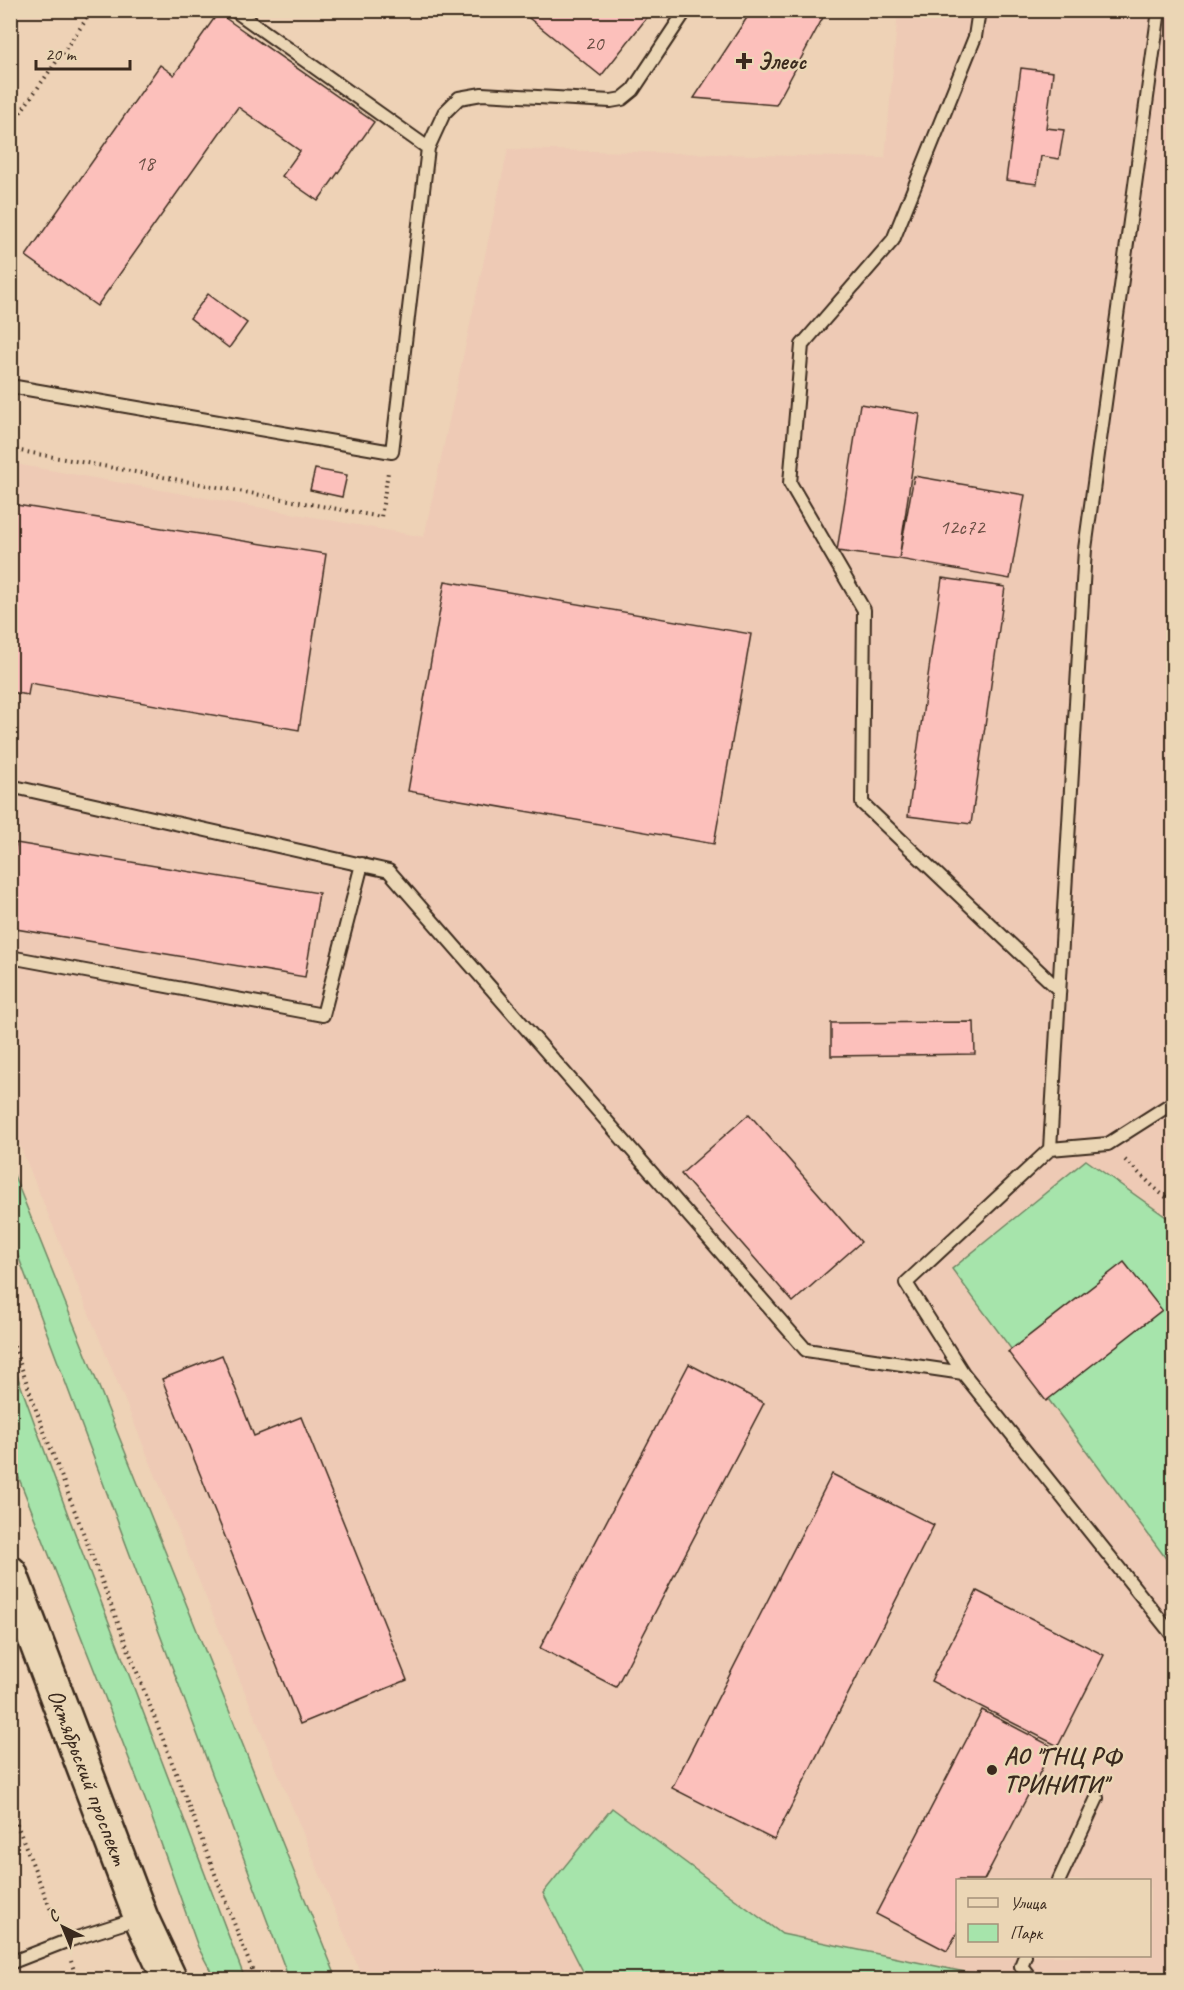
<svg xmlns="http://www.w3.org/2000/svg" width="1184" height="1990" viewBox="0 0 1184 1990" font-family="Caveat,sans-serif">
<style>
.built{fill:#eecab5;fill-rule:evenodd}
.green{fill:#a6e4ab;stroke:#708764;stroke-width:1.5}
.building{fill:#fcc0bb;stroke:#3b2a1e;stroke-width:1.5}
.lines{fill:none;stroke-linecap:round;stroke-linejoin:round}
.lane-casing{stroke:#3b2a1e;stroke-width:16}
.secondary-casing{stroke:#3b2a1e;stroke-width:38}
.path{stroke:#3b2a1e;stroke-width:4;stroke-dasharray:1.5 4.5;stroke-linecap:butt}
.lane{stroke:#ebd6b5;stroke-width:12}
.secondary{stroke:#ebd6b5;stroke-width:33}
.poi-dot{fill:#3b2a1e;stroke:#ebd6b5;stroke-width:2}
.labels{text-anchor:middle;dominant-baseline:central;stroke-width:5;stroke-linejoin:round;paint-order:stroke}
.number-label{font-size:21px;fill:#6b5045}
.poi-label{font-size:24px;font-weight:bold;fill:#3b2a1e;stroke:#ebd6b5;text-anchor:start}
.street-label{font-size:24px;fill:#3b2a1e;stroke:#ebd6b5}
</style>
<rect width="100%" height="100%" fill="#eed2b6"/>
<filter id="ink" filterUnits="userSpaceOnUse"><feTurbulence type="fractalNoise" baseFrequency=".0167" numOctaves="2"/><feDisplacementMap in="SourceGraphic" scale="12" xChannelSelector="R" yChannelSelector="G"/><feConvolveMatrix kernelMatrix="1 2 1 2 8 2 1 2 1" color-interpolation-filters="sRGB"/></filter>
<g filter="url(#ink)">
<path class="built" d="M898 11H1173V1979H363L11 1124 10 463 424 537 508 149 885 158ZM958 1880H1150V1956H958Z"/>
<path class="green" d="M1086 1160 1173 1222V1568L952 1269Z
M11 1168 337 1979H289L11 1237Z
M10 1356 68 1515 245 1979H215L198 1947 148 1807 11 1458Z
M612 1808 782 1934 984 1976 988 1979H587L543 1893Z"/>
<path class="building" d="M519 10H653L601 76Z
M752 10H827L776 105 694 98Z
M218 13 374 122 318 201 282 176 300 151 238 107 97 306 26 256 160 65 174 75Z
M1021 68 1053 72 1046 128 1064 130 1059 159 1041 156 1037 184 1006 180Z
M208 294 247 323 229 348 190 318Z
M860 404 920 414 899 559 837 551Z
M315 469 347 475 342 497 310 490Z
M914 476 1025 495 1010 579 899 559Z
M10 504 326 554 299 730 30 683 28 695 10 692Z
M942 578 1005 587 971 824 908 816Z
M445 581 751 634 714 844 408 791Z
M16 843 319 893 305 977 10 928V878Z
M974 1022 975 1054 831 1056V1023Z
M749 1114 861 1242 793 1302 681 1174Z
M1124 1262 1162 1310 1046 1401 1008 1352Z
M222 1355 254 1436 301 1417 407 1680 300 1724 162 1379Z
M689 1364 764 1403 616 1687 540 1648Z
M832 1474 934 1525 774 1840 672 1788Z
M977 1591 1104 1655 1058 1746 931 1681Z
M982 1710 1053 1747 984 1880H958V1931L947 1951 876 1914Z"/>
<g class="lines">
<defs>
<path id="lane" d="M234 10 428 148 444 113 459 98 482 94 611 101 622 99 633 90 686 10
M979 10 975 37 893 240 802 345 790 483 864 610 862 803 1059 990
M10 386 392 452 428 148
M10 786 389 871 806 1350 963 1373 1174 1637
M10 957 323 1015 362 864
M1050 1149 1108 1144 1174 1102
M963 1373 906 1283 1050 1149 1085 549 1159 10
M1059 1880 1097 1798
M1025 1956 1021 1966 1032 1980
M10 1963 64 1942 139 1918"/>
<path id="secondary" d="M10 1573 141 1918 170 1980"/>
</defs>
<use href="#lane" class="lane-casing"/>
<use href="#secondary" class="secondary-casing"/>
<path class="path" d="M10 127 93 10
M10 449 381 517 388 472
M1125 1160 1159 1192 1174 1203
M10 1335 40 1421 256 1980
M10 1807 56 1923
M71 1961 77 1980"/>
<use href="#lane" class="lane"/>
<use href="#secondary" class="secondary"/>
</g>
</g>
<g class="poi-dot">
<path d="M741 52h6v6h6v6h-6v6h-6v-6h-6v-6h6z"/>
<circle cx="992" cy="1770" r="6"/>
</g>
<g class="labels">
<g class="number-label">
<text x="594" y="43">20</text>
<text x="145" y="163">18</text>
<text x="962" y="527">12с72</text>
</g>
<g class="poi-label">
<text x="758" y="61">Элеос</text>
<text x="1004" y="1756">АО "ГНЦ РФ<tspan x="1004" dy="28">ТРИНИТИ"</tspan></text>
</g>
<g class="street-label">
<text transform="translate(88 1777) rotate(69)">Октябрьский проспект</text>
</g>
</g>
<rect width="1184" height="1990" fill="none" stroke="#ebd6b5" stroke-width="36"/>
<rect x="18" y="18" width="1148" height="1954" fill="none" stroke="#3b2a1e" stroke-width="2" filter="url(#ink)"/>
<rect x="956" y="1879" width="195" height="78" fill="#ebd6b5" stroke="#a59179" stroke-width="1.5"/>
<rect x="968" y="1898" width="30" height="9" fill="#ebd6b5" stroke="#a59179" stroke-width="1.5"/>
<text x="1010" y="1909" font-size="18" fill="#3b2a1e">Улица</text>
<rect x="968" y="1924" width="30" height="18" fill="#a6e4ab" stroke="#a59179" stroke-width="1.5"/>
<text x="1010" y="1939" font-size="18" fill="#3b2a1e">Парк</text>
<g transform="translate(63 1927) rotate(317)" stroke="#ebd6b5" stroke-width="4.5" paint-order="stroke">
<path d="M0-4.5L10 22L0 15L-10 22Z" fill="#3b2a1e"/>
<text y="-9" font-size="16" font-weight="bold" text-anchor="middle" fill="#3b2a1e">С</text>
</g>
<path d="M36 60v9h94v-9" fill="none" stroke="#3b2a1e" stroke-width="3"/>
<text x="45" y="60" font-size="18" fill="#3b2a1e" stroke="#ebd6b5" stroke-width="4.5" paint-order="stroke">20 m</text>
</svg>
